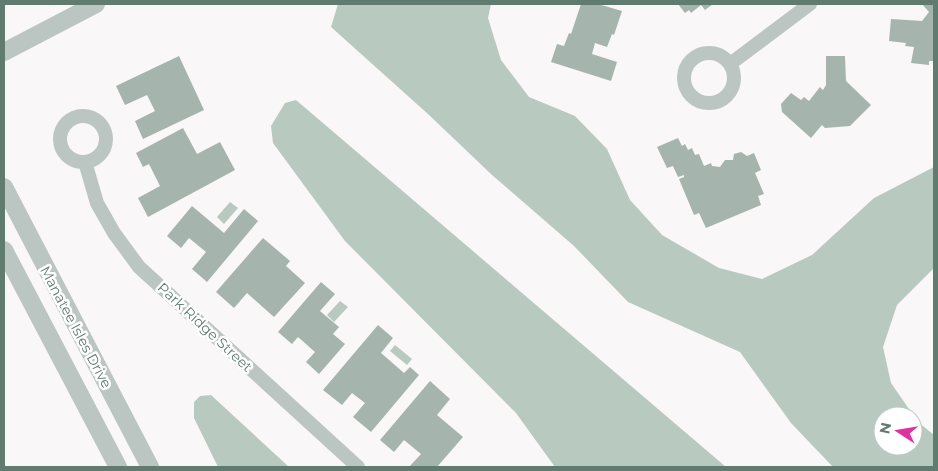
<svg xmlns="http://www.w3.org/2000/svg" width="938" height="471" viewBox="0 0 938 471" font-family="Montserrat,sans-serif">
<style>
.water{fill:#b8c9bf;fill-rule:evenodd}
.building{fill:#a5b4ad}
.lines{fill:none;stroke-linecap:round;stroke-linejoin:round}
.minor{stroke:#bbc5c1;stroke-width:14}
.tertiary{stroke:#bbc5c1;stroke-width:18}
.labels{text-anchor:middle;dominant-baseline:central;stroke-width:5;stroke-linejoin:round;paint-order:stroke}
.street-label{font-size:14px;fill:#607b70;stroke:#fff}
</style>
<rect width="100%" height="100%" fill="#f9f7f7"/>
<path class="water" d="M338 4H491L488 18 501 60 529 97 575 116 607 149 630 200 662 235 719 268 762 279 812 255 874 198 934 167V268L897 305 883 347 891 383 918 422 934 435V467H833L791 423 740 352 628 302 574 246 492 175 428 114 331 27ZM883 416H913V446H883Z
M296 100 726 467H555L516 413 345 241 273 143 271 126 285 103Z
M230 202 238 208 224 224 217 217Z
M340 301 348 307 334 322 327 315Z
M395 345 412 359 407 365 390 351Z
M211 395 289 467H218L194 418V402L200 396Z"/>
<path class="building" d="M581 4H598L622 11 614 35 612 34 607 47 595 43 592 54 617 62 611 81 551 62 557 44 564 46 569 33 571 34Z
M678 4H713L705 10 701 5 691 13 689 10 685 13Z
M922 4H934V61H929V65L911 63 914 47 905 46 906 43 889 41 891 19 922 21 929 12Z
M179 56 204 110 143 139 135 121 155 111 147 95 125 105 116 86Z
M826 56H845L846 81 871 105 850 126 825 128 822 125 811 138 782 112 781 104 791 93 801 100 804 97 809 101 820 87 823 90 826 85Z
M183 128 197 154 220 142 235 170 148 217 138 198 160 186 149 164 143 167 136 153Z
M678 138 682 146 685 144 688 150 692 148 695 155 699 154 704 166 711 163 712 166 720 167 725 160H733L734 154 741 152 747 156 754 153 761 170 755 173 764 194 758 196 761 205 706 228 699 213 694 215 679 179 684 177V175L678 177 673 166 667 168 657 147Z
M192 206 224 233 244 209 258 221 207 282 192 269 206 252 189 238 181 248 167 236Z
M263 238 290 261 286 266 305 283 274 317 247 293 234 308 216 292Z
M321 282 335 294 320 311 339 327 333 334 345 344 319 374 306 362 315 352 298 337 292 344 278 332Z
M378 325 393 338 381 353 404 373 410 367 419 375 371 432 353 417 365 403 352 393 342 405 323 390Z
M430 381 450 399 437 415 463 437 437 467H409L421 454 404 440 394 452 380 440Z"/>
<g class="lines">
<path class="minor" d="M684 78a25 25 0 1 1 50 0a25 25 0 1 1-50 0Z
M730 64 810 4
M60 139a23 23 0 1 1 46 0a23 23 0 1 1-46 0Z
M85 162 97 203 114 233 139 267 358 467"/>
<path class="tertiary" d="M4 52 96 4
M4 187 150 467
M4 250 118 467"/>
</g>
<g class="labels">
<g class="street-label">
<text transform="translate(76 327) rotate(62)">Manatee Isles Drive</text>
<text transform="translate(205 327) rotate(43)">Park Ridge Street</text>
</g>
</g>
<rect width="938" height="471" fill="none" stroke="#607b70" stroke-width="10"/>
<g transform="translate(898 431) rotate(282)"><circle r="24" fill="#ffffff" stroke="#bfcac6"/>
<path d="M0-4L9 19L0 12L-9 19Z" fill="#df31a2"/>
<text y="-8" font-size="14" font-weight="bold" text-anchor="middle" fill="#607b70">N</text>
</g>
</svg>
